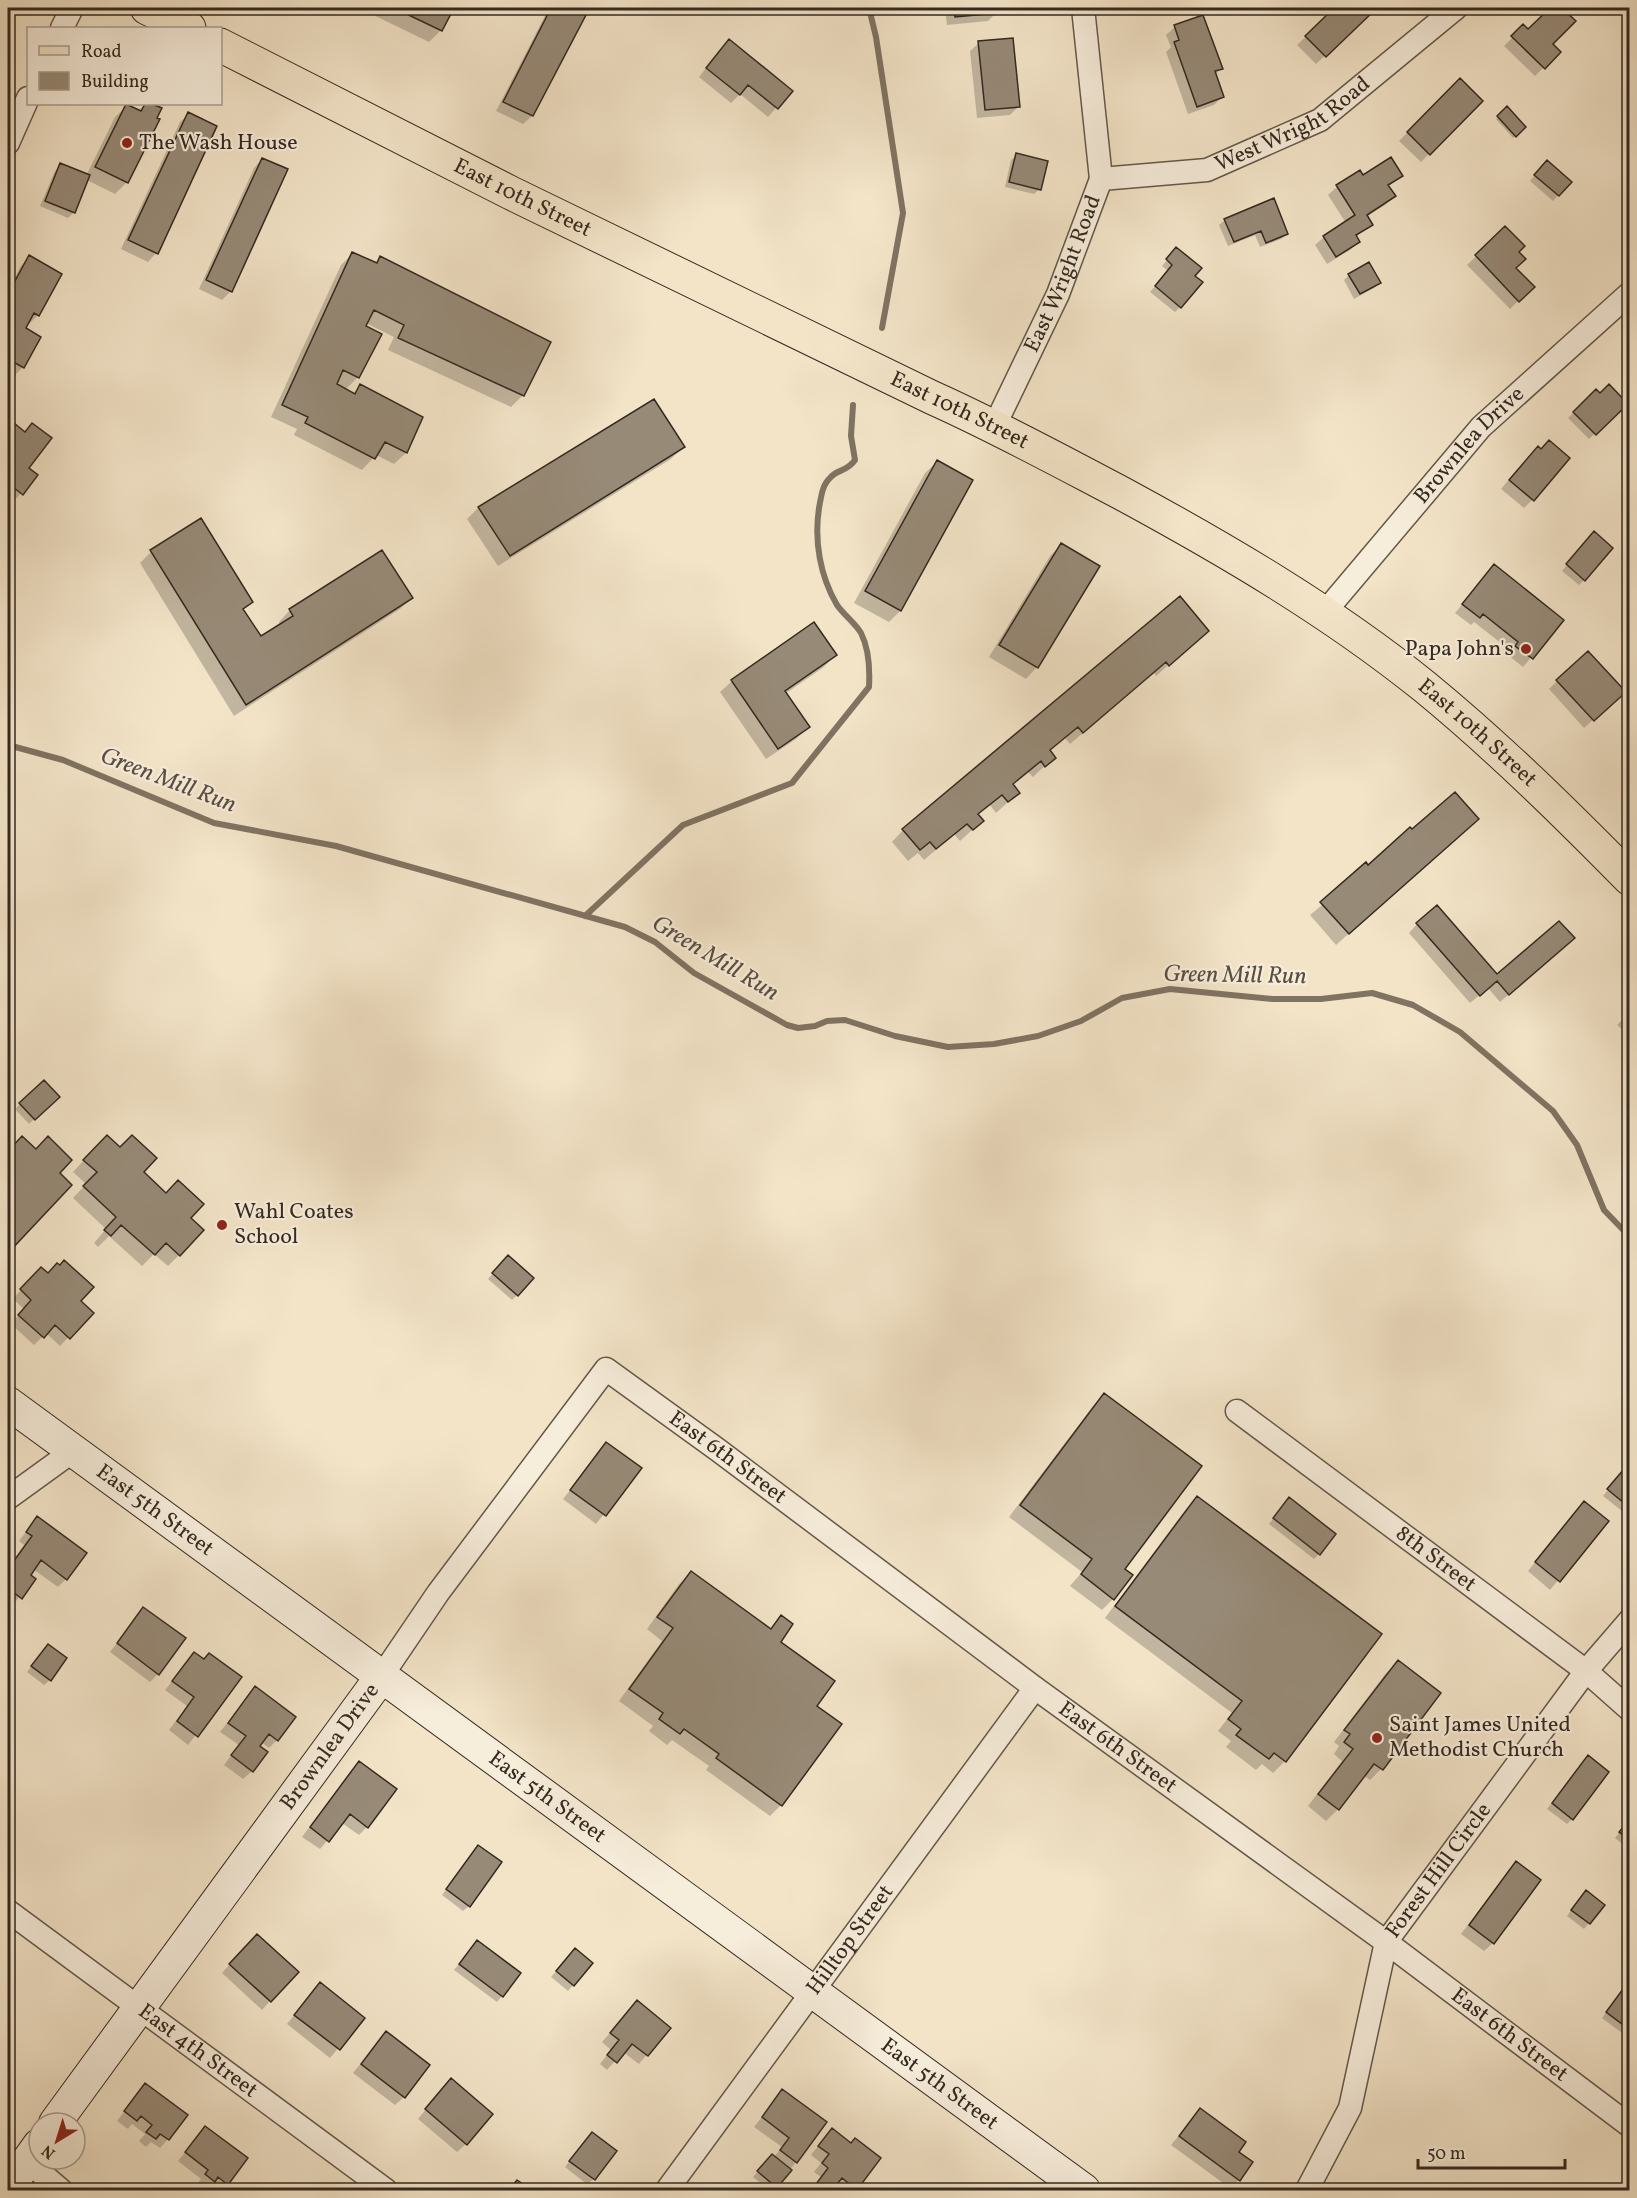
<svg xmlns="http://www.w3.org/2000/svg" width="1637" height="2198" viewBox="0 0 1637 2198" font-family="Vollkorn,serif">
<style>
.shadow{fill:#0003}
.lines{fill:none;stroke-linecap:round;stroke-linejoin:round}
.stream{stroke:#807362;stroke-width:6}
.building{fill:#978a77;stroke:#34291f;stroke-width:1.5}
.street-casing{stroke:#645849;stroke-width:25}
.secondary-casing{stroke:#34291f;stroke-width:34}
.primary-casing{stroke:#34291f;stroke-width:35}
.street{stroke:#f7eddb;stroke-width:22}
.secondary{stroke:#f7eddb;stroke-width:32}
.primary{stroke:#f3e4c8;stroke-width:33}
.poi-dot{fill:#8f2418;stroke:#f7eddb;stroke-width:2}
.labels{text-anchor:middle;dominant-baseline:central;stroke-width:4.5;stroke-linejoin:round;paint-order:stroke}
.street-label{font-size:22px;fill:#34291f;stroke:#f7eddb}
.poi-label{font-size:22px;fill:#34291f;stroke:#f7eddb;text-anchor:start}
.water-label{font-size:24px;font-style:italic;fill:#5a4e41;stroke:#f7eddb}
</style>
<rect width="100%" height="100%" fill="#f3e4c8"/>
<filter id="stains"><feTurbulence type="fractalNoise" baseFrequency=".00333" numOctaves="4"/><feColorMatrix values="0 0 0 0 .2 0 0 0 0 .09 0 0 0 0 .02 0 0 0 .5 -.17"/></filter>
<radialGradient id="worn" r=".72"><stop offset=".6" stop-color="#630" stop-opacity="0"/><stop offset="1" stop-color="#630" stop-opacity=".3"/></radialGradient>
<path class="shadow" d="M359 8H452L441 30 429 42Z
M549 8H572L585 13 532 116 523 124 496 111Z
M948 8H996L997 12 988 21 947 25 945 10Z
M1336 8H1375L1316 64 1297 45Z
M1552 8H1560L1574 21 1551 44 1559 52 1535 76 1504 46 1523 27 1528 32Z
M1175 27 1221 68 1215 75 1223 96 1214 105 1188 114 1166 52 1171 47 1166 35Z
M979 43 1019 106 1010 115 977 118 970 51Z
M720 50 791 91 768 117 740 94 731 103 699 77Z
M1460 80 1481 101 1421 162 1399 141Z
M146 104 160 109 155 119 158 120 127 182 115 194 87 180 74 212 68 218 40 206 55 171 60 165 86 176 115 117 127 106 138 111Z
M1507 108 1524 127 1513 138 1496 119Z
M189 114 156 253 148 262 121 249 180 122Z
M1017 155 1040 189 1034 194 1005 187 1011 160Z
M262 159 231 291 222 300 199 289 254 168Z
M1541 168 1570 182 1553 201 1530 181Z
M1360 172 1363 177 1401 176 1388 187 1394 196 1385 205 1366 217 1371 224 1356 237 1359 241 1350 250 1327 264 1315 245 1324 237 1346 223 1328 195 1337 187Z
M1225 220 1287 233 1281 239 1260 247 1255 235 1228 246 1219 225Z
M1505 228 1517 252 1514 268 1532 287 1510 309 1467 265Z
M352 254 374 264 380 257 523 395 511 407 388 350 394 337 366 323 358 377 345 390 352 394 360 386 421 418 406 453 394 464 376 455 362 470 294 435 297 429 271 417 341 265Z
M1171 255 1193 276 1180 307 1175 312 1150 292 1168 271 1162 266Z
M29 257 38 315 29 324 27 323 24 329 23 367 14 376 8 372V290L21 266Z
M1349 275 1379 283 1374 288 1354 299 1344 280Z
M1630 369V379L1624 374Z
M1596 391 1600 395 1626 404 1589 439 1568 418Z
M8 420 24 433 32 425 27 469 36 475 10 506 8 504Z
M683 447 671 459 498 566 467 519 478 508Z
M1529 456 1532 500 1524 508 1501 489Z
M937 462 971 480 900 611 889 622 854 603 925 473Z
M1589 539 1584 580 1579 585 1562 571Z
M1061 545 1037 667 1026 679 989 657 1050 556Z
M151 552 251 602 242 611 261 638 280 626 279 622 290 610 411 598 400 609 234 716 140 563Z
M1494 566 1562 621 1523 667 1508 655 1511 651 1474 622 1471 625 1455 613Z
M1207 631 1156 676 1154 673 1070 744 1065 738 1049 751 1054 757 1033 777 1028 772 1012 785 1018 793 996 813 990 805 977 815 982 821 960 841 954 834 924 860 918 853 908 861 892 842 903 830Z
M835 655 824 667 785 694 808 727 796 739 766 759 720 692 732 681Z
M1557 681 1615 700 1584 728 1549 689Z
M1477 819 1336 945 1310 915 1368 867Z
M1417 924 1497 976 1564 947 1500 1002 1488 988 1470 1003 1409 933Z
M1630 1012V1037L1617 1025Z
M44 1082 58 1097 29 1124 15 1109Z
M8 1125 14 1131 8 1138Z
M22 1138 70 1185 8 1251V1153Z
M95 1148 120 1149 189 1218 179 1255 168 1266 154 1254 142 1266 109 1236 98 1247 94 1243 106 1229 73 1198 86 1184 73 1172Z
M503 1262 517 1295 512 1300 488 1279Z
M32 1277 79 1301 92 1313 60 1346 46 1333 34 1345 11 1324 24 1309 13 1299Z
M1104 1395 1113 1599 1102 1610 1070 1586 1082 1572 1009 1517 1093 1406Z
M607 1444 640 1469 596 1524 563 1499Z
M1629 1464 1630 1513 1627 1515 1603 1496Z
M1197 1498 1380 1634 1285 1761 1273 1773 1262 1764 1256 1770 1226 1747 1231 1741 1218 1731 1232 1713 1105 1618 1186 1509Z
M1284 1505 1319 1554 1314 1559 1269 1524Z
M1576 1511 1607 1521 1550 1590 1528 1571Z
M37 1518 66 1579 58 1587 33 1569 29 1575 34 1579 12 1606 8 1603V1568L24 1545 19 1541Z
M691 1573 769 1630 781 1617 779 1642 815 1706 781 1805 770 1816 706 1770 709 1766 672 1740 667 1745 649 1731 653 1726 619 1701 662 1641 647 1629 679 1584Z
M144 1609 158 1674 150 1682 110 1652Z
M48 1646 50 1680 44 1685 27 1672Z
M194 1654 204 1661 240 1677 188 1745 169 1730 187 1706 165 1690Z
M1398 1662 1381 1769 1370 1780 1363 1775 1338 1809 1326 1821 1308 1806 1342 1761 1334 1754 1339 1746 1334 1742 1386 1673Z
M255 1688 277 1740 269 1748 261 1742 252 1771 243 1779 224 1765 239 1745 220 1732Z
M1583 1762 1572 1819 1567 1824 1547 1809Z
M359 1763 367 1827 359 1835 342 1823 320 1849 302 1837 351 1771Z
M1630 1820V1850L1615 1838Z
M473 1852 469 1906 463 1911 442 1895Z
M1516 1863 1493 1943 1484 1951 1461 1934 1508 1871Z
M1580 1898 1589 1923 1584 1929 1567 1916Z
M477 1942 502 1996 497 2002 454 1970Z
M248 1944 270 2001 262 2010 222 1973Z
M570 1955 591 1963 568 1991 551 1977Z
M320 1984 363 2018 330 2058 287 2024Z
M1630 1984V2032L1626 2036 1602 2018 1624 1989Z
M637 2002 669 2028 639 2064 623 2052 607 2070 600 2064 611 2050 602 2042Z
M386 2033 404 2097 395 2105 353 2073Z
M145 2085 168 2139 160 2148 151 2142 146 2147 139 2141 145 2134 132 2124 128 2129 117 2121Z
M442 2089 466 2144 457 2152 418 2119Z
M782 2091 796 2162 776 2187 773 2190H769L753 2177 767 2161 774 2157 782 2147 754 2127Z
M1200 2110 1237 2152 1239 2180 1230 2188 1171 2145Z
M205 2128 227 2184 221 2190H216L209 2185 205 2189 197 2184 201 2179 178 2161Z
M587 2139 615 2151 588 2185 565 2167Z
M824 2139 850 2144 879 2159 854 2190H838L833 2186 830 2190H811L821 2177 814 2172 821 2163 811 2155Z"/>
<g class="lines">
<path class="stream" d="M869 8 876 37 903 213 882 328
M8 745 63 760 214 823 336 846 625 927 655 942 694 973 787 1025 798 1028 815 1026 827 1021 845 1020 895 1036 948 1047 994 1044 1038 1036 1081 1021 1122 998 1170 989 1273 999H1321L1372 993 1413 1005 1460 1032 1553 1111 1577 1145 1604 1210 1630 1237
M585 916 683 825 792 783 869 687C870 669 869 649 861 633 855 623 844 615 837 605 820 576 814 541 819 508 821 498 822 485 830 478 837 469 847 472 855 460L851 436 853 405"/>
</g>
<path class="building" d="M394 8H454L442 31Z
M551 8H576L587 13 533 116 503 102Z
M954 8H998V13L955 17Z
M1334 8H1377L1326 57 1305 36Z
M1550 8H1562L1576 21 1553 44 1561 52 1545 69 1511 36 1523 24 1528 29Z
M1203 15 1223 69 1215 71 1224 97 1197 107 1174 42 1179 40 1174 25Z
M1013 38 1020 107 985 110 978 41Z
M729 39 793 91 778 109 748 85 740 95 706 68Z
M1460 78 1483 101 1430 155 1407 132Z
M126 104 141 111 145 104H152L162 108 157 118 160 119 128 183 95 167Z
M1507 106 1526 127 1516 137 1497 116Z
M188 112 217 126 158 254 128 240Z
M1016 153 1048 161 1041 190 1009 182Z
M1391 157 1403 176 1388 185 1396 196 1367 215 1373 225 1356 235 1360 242 1336 257 1323 236 1355 215 1336 185 1360 170 1363 175Z
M262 158 288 169 232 292 206 280Z
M1547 160 1572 182 1559 196 1534 175Z
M60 163 90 175 75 213 45 201Z
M1274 198 1288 234 1266 243 1261 231 1234 242 1224 219Z
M1505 226 1525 246 1519 252 1526 259 1516 268 1535 287 1519 302 1475 255Z
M1176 247 1202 268 1195 276 1203 282 1181 308 1155 286 1172 265 1166 259Z
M352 252 377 263 380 256 551 342 524 396 398 338 404 325 374 310 366 326 382 334 359 378 343 370 337 384 355 394 360 384 423 417 407 453 385 442 375 459 305 423 308 417 282 405Z
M29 255 62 274 39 316 34 313 26 328 41 337 24 368 8 359V294Z
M1369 262 1381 283 1360 294 1348 274Z
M1609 384 1628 404 1596 435 1573 412 1596 389 1600 393Z
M654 399 685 447 510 556 478 507Z
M8 418 25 432 32 423 52 438 29 468 38 475 23 495 8 483Z
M1549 440 1570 458 1534 501 1509 480 1538 446 1541 449Z
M937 460 973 480 901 611 865 591Z
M201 518 253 602 243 609 261 636 293 616 289 609 382 550 413 598 246 705 150 550Z
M1594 531 1613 548 1585 581 1566 564Z
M1061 543 1100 566 1038 668 999 645Z
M1494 564 1564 620 1533 659 1515 646 1518 642 1483 614 1480 618 1462 604Z
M1180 596 1209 631 1169 666 1166 662 1083 733 1078 727 1050 750 1056 758 1045 767 1041 761 1013 784 1020 793 1008 802 1002 795 978 814 984 821 973 830 967 824 936 849 930 842 920 850 902 829Z
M814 622 837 655 785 691 810 727 778 749 731 680Z
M1588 651 1626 692 1594 721 1556 680Z
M1455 792 1479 819 1349 934 1320 902 1366 862 1368 865 1410 827 1412 829Z
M1437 905 1497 974 1559 921 1575 938 1509 995 1497 981 1480 996 1416 923Z
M44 1080 60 1097 35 1120 19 1103Z
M107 1135 120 1147 132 1135 157 1158 144 1172 166 1193 178 1180 204 1204 191 1218 204 1230 180 1256 166 1243 155 1255 121 1225 111 1236 104 1230 116 1217 83 1186 97 1172 83 1160Z
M22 1136 36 1149 48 1136 72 1160 60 1173 72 1185 8 1253V1177L11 1174 8 1170V1151Z
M508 1255 534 1278 518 1296 492 1273Z
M64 1260 94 1287 81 1301 94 1313 70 1339 55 1325 44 1338 18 1315 31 1300 20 1289 41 1267 48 1273 57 1263 60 1265Z
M1104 1393 1202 1466 1125 1569 1133 1575 1114 1600 1081 1574 1092 1559 1020 1505Z
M606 1442 642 1468 606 1516 570 1490Z
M1630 1462V1508L1607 1489Z
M1197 1496 1382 1634 1286 1762 1274 1753 1269 1759 1236 1735 1241 1729 1228 1719 1242 1701 1115 1606Z
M1289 1497 1336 1534 1320 1555 1273 1518Z
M1584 1501 1609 1521 1560 1582 1535 1562Z
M37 1516 87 1553 67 1580 41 1560 31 1575 36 1579 22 1599 8 1588V1569L32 1536 26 1532Z
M691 1571 771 1629 781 1615 793 1624 781 1642 835 1681 817 1706 842 1724 782 1806 716 1758 719 1754 684 1729 680 1734 659 1719 663 1713 629 1689 673 1628 657 1617Z
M143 1607 186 1638 159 1675 117 1643Z
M48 1644 67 1658 51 1681 31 1666Z
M194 1652 204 1659 209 1653 242 1677 198 1737 177 1721 194 1697 172 1681Z
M1398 1660 1441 1693 1383 1770 1374 1764 1339 1810 1318 1794 1353 1749 1344 1742 1350 1734 1344 1730Z
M255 1686 296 1717 278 1741 269 1734 260 1746 268 1752 253 1772 231 1755 246 1736 228 1723Z
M1588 1755 1609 1772 1573 1820 1552 1803Z
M359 1761 397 1789 368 1828 350 1814 329 1842 310 1827Z
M1630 1819V1840L1619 1832Z
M478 1845 502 1862 470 1907 446 1889Z
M1516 1861 1541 1880 1494 1944 1469 1925Z
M1586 1890 1605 1905 1590 1924 1571 1910Z
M257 1934 299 1972 271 2002 229 1964Z
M477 1940 521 1973 503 1997 459 1964Z
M575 1948 593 1963 574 1986 556 1971Z
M1629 1981 1630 1982V2030L1606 2012Z
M320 1982 365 2018 340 2050 294 2015Z
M637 2000 671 2028 648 2056 632 2044 617 2063 607 2055 619 2040 610 2033Z
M386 2031 430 2065 405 2098 361 2064Z
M451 2078 493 2114 467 2145 425 2109Z
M145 2083 188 2115 169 2140 160 2134 156 2139 146 2132 152 2125 141 2116 137 2121 124 2111Z
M782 2089 827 2122 797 2163 780 2150 789 2138 762 2117Z
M1200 2108 1246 2142 1239 2152 1253 2162 1240 2181 1179 2136Z
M205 2126 248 2158 228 2185 218 2177 215 2182 205 2174 208 2170 185 2152Z
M832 2128 851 2143 855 2138 881 2158 857 2190 842 2178 832 2190H816L813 2188 828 2168 822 2163 829 2154 818 2146Z
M592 2132 617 2151 595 2180 569 2161Z
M772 2154 792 2170 777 2188 757 2171Z
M517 2180 532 2190H509Z"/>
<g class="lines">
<defs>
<g id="street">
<path d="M62 28 72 8"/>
<path d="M8 143 28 98"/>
<path id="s1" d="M1101 179 1207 170 1320 120 1456 8"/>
<path id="s2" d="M995 425 1058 294 1101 179 1083 8"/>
<path id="s3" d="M1324 613 1481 427 1630 293"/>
<path id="s4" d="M1237 1411 1586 1671 1630 1710"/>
<path d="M8 1498 73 1451"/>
<path id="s5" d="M381 1677 438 1593 606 1369 718 1450 1035 1688 1386 1942 1630 2126"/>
<path id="s6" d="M8 1911 386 2190"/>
<path d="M27 2161 61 2190"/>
<path id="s7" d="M667 2190 1035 1688"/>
<path id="s8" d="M1307 2190 1350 2108 1386 1942 1586 1671 1630 1620"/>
</g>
<g id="secondary">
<path id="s9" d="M8 1403 1084 2190"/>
<path id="s10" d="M55 2123 381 1677"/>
<path d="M8 2188 39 2145"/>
</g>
<g id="primary">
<path d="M147 8 189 28"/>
<path id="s11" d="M220 45 511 193 933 398C998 427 1060 461 1123 494 1228 551 1332 612 1425 687 1497 746 1564 812 1630 879"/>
</g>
</defs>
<use href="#street" class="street-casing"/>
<use href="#secondary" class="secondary-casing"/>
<use href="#primary" class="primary-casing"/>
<use href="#street" class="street"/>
<use href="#secondary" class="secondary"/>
<use href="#primary" class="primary"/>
</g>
<g class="poi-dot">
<circle cx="127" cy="143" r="6"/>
<circle cx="1526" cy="649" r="6"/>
<circle cx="222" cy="1225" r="6"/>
<circle cx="1377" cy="1738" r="6"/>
</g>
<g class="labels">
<g class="street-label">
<text stroke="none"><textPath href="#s1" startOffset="204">West Wright Road</textPath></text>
<text stroke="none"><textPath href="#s11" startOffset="339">East 10th Street</textPath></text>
<text stroke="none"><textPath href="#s2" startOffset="166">East Wright Road</textPath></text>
<text stroke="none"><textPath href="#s11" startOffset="825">East 10th Street</textPath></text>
<text stroke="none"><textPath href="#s3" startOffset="222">Brownlea Drive</textPath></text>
<text stroke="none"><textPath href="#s11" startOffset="1437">East 10th Street</textPath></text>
<text stroke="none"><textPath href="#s5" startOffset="532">East 6th Street</textPath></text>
<text stroke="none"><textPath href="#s9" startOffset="182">East 5th Street</textPath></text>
<text stroke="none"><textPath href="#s4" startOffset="248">8th Street</textPath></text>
<text stroke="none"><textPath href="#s10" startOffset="466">Brownlea Drive</textPath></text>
<text stroke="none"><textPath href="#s5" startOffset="1018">East 6th Street</textPath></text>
<text stroke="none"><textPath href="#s9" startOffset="668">East 5th Street</textPath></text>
<text stroke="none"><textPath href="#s8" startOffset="351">Forest Hill Circle</textPath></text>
<text stroke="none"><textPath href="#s7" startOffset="310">Hilltop Street</textPath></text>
<text stroke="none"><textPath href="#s5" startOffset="1504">East 6th Street</textPath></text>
<text stroke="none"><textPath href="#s6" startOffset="236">East 4th Street</textPath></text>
<text stroke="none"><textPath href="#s9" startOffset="1154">East 5th Street</textPath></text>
</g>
<g class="poi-label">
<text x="139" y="143">The Wash House</text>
<text x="1514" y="649" text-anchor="end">Papa John's</text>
<text x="234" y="1212">Wahl Coates<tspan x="234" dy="25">School</tspan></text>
<text x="1389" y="1725">Saint James United<tspan x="1389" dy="25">Methodist Church</tspan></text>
</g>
<g class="water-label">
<text transform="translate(168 781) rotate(21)">Green Mill Run</text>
<text transform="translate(715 959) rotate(31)">Green Mill Run</text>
<text transform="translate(1235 976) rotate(1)">Green Mill Run</text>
</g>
</g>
<rect width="1637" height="2198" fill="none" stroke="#f3e4c8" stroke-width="30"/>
<rect x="9" y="9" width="1619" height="2180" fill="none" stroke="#34291f" stroke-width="3"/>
<rect x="15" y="15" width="1607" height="2168" fill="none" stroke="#34291f" stroke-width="1.5"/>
<rect x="27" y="27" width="195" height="78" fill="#f7eddb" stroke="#a99f90" stroke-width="1.5"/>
<rect x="39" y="46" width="30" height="9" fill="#f3e4c8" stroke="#a99f90" stroke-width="1.5"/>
<text x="81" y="57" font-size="18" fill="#34291f">Road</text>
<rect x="39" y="72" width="30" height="18" fill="#978a77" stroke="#a99f90" stroke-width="1.5"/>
<text x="81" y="87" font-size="18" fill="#34291f">Building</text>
<g transform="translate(57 2141) rotate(218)"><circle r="28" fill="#f7eddb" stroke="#a99f90" stroke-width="1.5"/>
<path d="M0-4.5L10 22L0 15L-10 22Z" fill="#8f2418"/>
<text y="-9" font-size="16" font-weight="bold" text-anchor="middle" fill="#34291f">N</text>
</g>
<path d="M1418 2159v9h147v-9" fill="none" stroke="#34291f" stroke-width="3"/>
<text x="1427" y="2159" font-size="18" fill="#34291f" stroke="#f7eddb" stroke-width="4.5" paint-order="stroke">50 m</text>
<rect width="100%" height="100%" filter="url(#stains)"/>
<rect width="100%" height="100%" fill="url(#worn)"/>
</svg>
